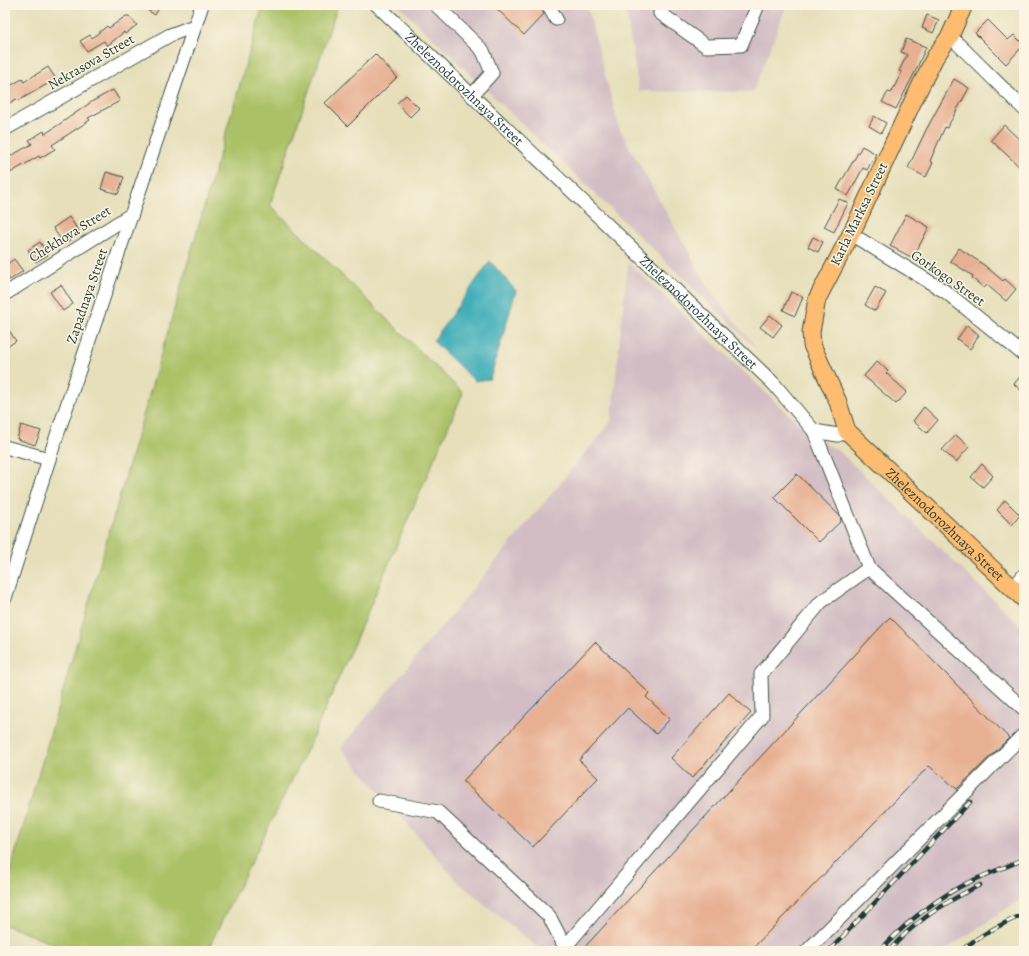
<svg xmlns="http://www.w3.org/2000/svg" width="1029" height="956" viewBox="0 0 1029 956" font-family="Alegreya,serif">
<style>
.industrial{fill:#d2bdc5}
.green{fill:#abc166;stroke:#657f4d}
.water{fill:#3fafb9;stroke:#2f7676}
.building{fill:#e7b093}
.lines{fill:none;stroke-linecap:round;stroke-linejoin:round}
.minor-casing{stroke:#3d5548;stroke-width:15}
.major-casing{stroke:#3d5548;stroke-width:19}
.minor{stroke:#fff;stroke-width:13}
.major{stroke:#fdbc6f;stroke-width:17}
.rail-casing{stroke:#1f3d34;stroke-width:4.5}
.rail{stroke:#fcf5e5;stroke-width:3;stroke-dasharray:9;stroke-linecap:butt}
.labels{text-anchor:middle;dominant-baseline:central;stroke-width:3;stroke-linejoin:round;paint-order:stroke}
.street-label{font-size:14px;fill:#1f3d34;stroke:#fcf5e5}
</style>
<rect width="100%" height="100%" fill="#fcf5e5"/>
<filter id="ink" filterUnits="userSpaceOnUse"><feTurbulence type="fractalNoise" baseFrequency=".025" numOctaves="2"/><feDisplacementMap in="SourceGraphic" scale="8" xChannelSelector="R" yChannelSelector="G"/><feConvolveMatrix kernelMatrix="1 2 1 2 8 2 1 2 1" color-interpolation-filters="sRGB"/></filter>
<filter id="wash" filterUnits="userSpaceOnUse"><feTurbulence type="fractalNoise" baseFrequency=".012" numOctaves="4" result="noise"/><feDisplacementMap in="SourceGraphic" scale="16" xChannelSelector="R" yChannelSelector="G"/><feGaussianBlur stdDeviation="0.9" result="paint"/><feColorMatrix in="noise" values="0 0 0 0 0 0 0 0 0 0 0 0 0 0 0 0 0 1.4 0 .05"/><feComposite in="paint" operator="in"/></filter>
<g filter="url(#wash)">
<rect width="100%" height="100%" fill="#e6dfba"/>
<path class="industrial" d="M398 5H587L619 128 711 292 757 349Z
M625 5H787L753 92 639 91Z
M628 262 805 430 841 453 1024 629V897L944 951H542L460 884 341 748 611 422Z"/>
<path class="green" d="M263 5H338L270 205 463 393 310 744 207 951H71L5 925V889Z"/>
<path class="water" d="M490 261 516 291 490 379 475 381 433 341Z"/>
<g id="blocks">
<path class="building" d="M139 5H161L155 15Z
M493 5H540L544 14 524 35Z
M927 15 939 20 933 33 922 28Z
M126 16H129L137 25 125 34 124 32 107 46 104 41 87 51 80 41 90 35 92 38 107 26 109 28Z
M988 20 1008 40 1014 35 1024 45 1006 64 975 33Z
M906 39 926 47 916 70 896 109 882 102 888 92 891 93 902 72 899 71 907 55 901 52Z
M375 54 397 77 348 126 325 103Z
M48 67 56 79 18 101 16 99 5 106V89L22 79 24 82Z
M954 79 969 88 947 128 945 127 930 161 933 163 926 177 908 168 926 130Z
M113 90 120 101 88 118 90 120 52 145 55 149 40 158 39 156 5 176V159L32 144 29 140 44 131 45 134 93 101Z
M406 95 419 108 410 117 397 103Z
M874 116 886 123 881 133 869 126Z
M1004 125 1024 144V171L991 140Z
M862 146 876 154 867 170 863 168 848 196 837 189Z
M106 172 124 177 118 194 101 189Z
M839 199 848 203 834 232 824 227Z
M906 214 929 227 913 258 890 246Z
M69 217 80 233 64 244 53 228Z
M813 237 823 242 818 252 808 247Z
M40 242 48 255 36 262 28 250Z
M959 248 984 265 1003 281 1005 279 1016 289 1006 301 987 285 984 288 972 278 973 276 950 261Z
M14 259 23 271 10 280 5 273V266Z
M61 285 73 304 63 311 50 292Z
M875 287 886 293 875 311 865 305Z
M791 292 803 297 795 316 783 310Z
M770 315 782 325 773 337 760 327Z
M5 324 16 341 5 348Z
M967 325 979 335 970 349 957 339Z
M877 361 888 371 886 373 907 392 896 404 864 376Z
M1024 372V393L1014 384Z
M924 407 938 420 927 433 913 421Z
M21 425 41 431 35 445 17 439Z
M956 435 969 447 956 462 942 450Z
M982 464 993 476 983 487 971 477Z
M797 474 840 516 841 521 819 542 774 497Z
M1005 500 1020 515 1012 525 997 510Z
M890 617 1009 738 957 789 929 766 750 951H581Z
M595 642 649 693 646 697 670 719 656 734 628 708 579 760 598 778 533 847 463 781Z
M729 693 751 713 692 778 671 758Z"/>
</g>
</g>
<g filter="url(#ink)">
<use href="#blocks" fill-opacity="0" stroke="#3d5548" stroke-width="1"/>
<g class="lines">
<defs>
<g id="minor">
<path id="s1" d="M377 5 773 383 814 431 838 435 847 431"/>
<path d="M436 5 483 51 492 73 472 95"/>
<path d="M548 5 556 19"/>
<path d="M662 5 660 13 706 46 741 45 758 5"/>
<path d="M950 36 1024 109"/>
<path d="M5 129 170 35 194 26"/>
<path d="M851 234 946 292 1024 355"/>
<path d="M5 294 132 214"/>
<path d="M814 431 869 568 1024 709"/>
<path d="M5 447 49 459"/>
<path d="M1013 588 1024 575"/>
<path d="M5 598 49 459 202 5"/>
<path d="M379 801 438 812 549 916 565 947"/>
<path d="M566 951 565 947 762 716 761 674 821 602 869 568"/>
<path d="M807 951 1024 734"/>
</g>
<g id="major">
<path id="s2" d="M964 5 950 36 935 57 913 101 851 234 817 299 811 332 812 345 838 402 847 431 1024 599"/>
</g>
</defs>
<use href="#minor" class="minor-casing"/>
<use href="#major" class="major-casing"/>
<use href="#minor" class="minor"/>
<use href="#major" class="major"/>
<defs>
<path id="rail" d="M829 951 970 802
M880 951C901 927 929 905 956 889 977 877 1002 869 1024 859
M889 951C913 922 947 901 980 885
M961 951C979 935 1002 924 1024 914"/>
</defs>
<use href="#rail" class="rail-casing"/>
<use href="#rail" class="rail"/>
</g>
</g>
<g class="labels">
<g class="street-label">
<text transform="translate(91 62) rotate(-30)">Nekrasova Street</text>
<text stroke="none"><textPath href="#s1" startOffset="121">Zheleznodorozhnaya Street</textPath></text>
<text transform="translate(859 214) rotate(-64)">Karla Marksa Street</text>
<text transform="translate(70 234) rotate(-32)">Chekhova Street</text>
<text transform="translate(948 278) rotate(35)">Gorkogo Street</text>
<text transform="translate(87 296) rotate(-71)">Zapadnaya Street</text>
<text stroke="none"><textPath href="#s1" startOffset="445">Zheleznodorozhnaya Street</textPath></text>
<text stroke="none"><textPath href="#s2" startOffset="604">Zheleznodorozhnaya Street</textPath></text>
</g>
</g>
<rect width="1029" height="956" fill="none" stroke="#fcf5e5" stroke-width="20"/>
</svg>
